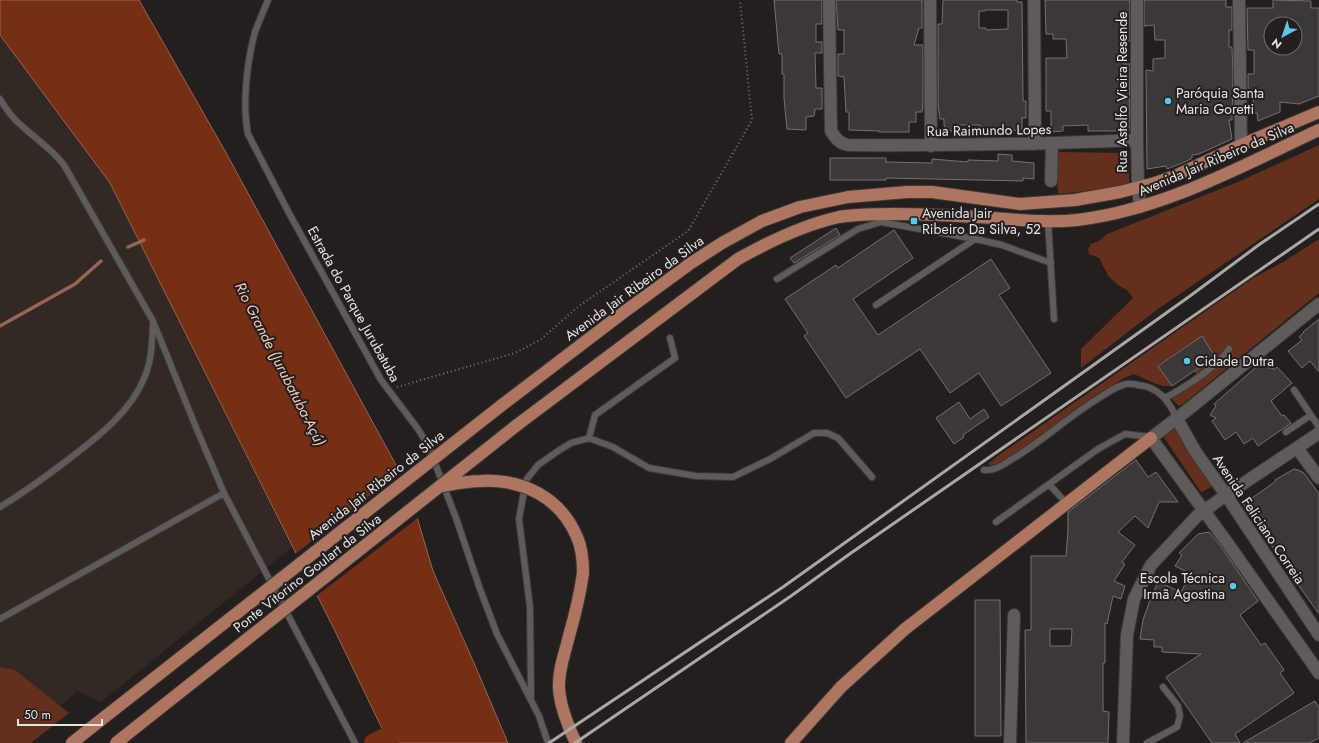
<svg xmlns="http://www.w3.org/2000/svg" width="1319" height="743" viewBox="0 0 1319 743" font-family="Jost,sans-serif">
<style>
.built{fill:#322925}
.green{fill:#64301d}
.water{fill:#762f15;stroke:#986553}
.pier{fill:#231f1e}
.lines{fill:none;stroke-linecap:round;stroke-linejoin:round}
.stream{stroke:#986553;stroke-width:3.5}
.river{stroke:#762f15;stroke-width:20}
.building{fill:#3c3837;stroke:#75706f;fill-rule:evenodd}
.service-casing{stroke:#3c3938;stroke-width:8}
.minor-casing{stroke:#3c3938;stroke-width:14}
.tertiary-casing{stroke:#3c3938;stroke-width:14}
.primary-casing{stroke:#3c3938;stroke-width:14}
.path{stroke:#797675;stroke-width:2;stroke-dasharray:1 3;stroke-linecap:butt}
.service{stroke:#5f5b5a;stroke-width:6}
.minor{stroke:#5f5b5a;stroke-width:12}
.tertiary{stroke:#5f5b5a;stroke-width:12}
.primary{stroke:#ae7561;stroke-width:12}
.rail{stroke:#aaa8a7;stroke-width:3}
.primary-bridge-casing{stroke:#3c3938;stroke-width:14;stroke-linecap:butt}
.primary-bridge{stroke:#ae7561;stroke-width:12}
.poi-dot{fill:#5bc8e7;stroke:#231f1e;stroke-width:1.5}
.labels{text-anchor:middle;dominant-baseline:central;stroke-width:4;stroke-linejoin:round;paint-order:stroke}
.street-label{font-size:14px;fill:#e6e4e3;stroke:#231f1e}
.poi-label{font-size:14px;fill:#e6e4e3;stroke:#231f1e;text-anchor:start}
.water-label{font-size:15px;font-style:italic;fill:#f4c8b9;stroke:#231f1e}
</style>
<rect width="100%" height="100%" fill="#231f1e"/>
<path class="built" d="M0 35 110 183 292 547 101 702 77 691 21 743H0Z"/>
<path class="green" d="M1319 145V199L1158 309 1081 368V349L1133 298 1128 291 1118 285 1109 277 1099 258 1089 254 1088 249 1091 244 1099 241 1107 234 1238 182Z
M1056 152 1129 153V184L1113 188 1058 194Z
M1319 239V293L1183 404 1179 406 1171 398 1188 389 1200 379 1194 371 1215 357 1202 336 1158 365 1172 386H1163L1156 384 1134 374 1124 378 1084 403 1001 464 993 466 988 464 999 455 1253 278 1285 261Z
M1175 429 1214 485 1202 492H1201L1163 436Z
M0 667 15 670 69 713 31 743H0Z"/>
<path class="water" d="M0 0H139L225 151 408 487 433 571 474 663 508 743H389L335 631 110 183 0 35Z"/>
<path class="pier" d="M401 471 410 487 419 517 315 597 294 555Z"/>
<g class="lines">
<path class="stream" d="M128 247 144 240
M0 326 75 284 101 261"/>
<path class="river" d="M374 743 411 726"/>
</g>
<path class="building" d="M774 0H822V24H816V42H822V53H815L816 88H822V109H815L814 116 806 117V130L787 129 784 98V74H782V54H779Z
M836 0H922V28H919L914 45H923V104L922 112H916V122H909V132H879V131L849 130V112H846L844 77 838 76V54H844V30H838Z
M943 0H1017V2H1022L1023 101H1026V118H1022V128L1019 131 1006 130V132L998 133 980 132V125H954V133L944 126V119H940L938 103V24H942ZM985 10H1008V29L986 30V28H979V11H985Z
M1045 0H1130V41H1124V64H1130L1129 131H1088V125L1063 126V131L1051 132V111H1046V58H1067L1066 39H1053V34H1046Z
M1144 0H1226V7H1232V30H1229V47H1232L1233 74 1232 120H1229L1232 139 1199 154 1192 155V158L1187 161 1167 169 1166 166 1147 169 1146 70 1153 71V59L1165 58V40H1155L1154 25 1144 26Z
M1273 0 1311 1V8H1319V96L1299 104 1280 102V112L1258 121 1257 113H1254L1253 96H1248V74H1254V50H1248L1247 8H1273ZM1271 24H1295V48H1271Z
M998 154 1012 155V161L1034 163V179L1023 178V181L886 178V180H830V158H886V162L932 163V159L968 162V160L998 161Z
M836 228 840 235 794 263 790 258Z
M894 230 913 258 853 299 878 335 991 259 1010 288 999 295 1051 373 1001 406 979 373 950 393 920 349 846 398 804 336 808 333 785 299 836 265 838 268Z
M1319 319V372L1310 361 1302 368 1288 351 1302 340 1299 337 1304 332H1303Z
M1202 336 1215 357 1172 386 1158 366Z
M1263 361 1269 368H1273L1274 370 1277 367 1292 383 1271 401 1282 416 1284 415 1291 423 1258 446 1253 438 1244 444 1236 432 1225 440 1212 421 1216 418 1210 415 1216 406 1214 404Z
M959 402 970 419 984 409 989 417 963 435 964 437 954 444 936 418Z
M1136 460 1148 477 1156 472 1178 502H1159L1148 528 1135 516 1118 532 1135 545 1122 562 1125 564 1114 581 1125 586 1121 599 1113 596 1107 624 1105 623V663H1103V711L1109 712 1108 743H1026L1025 630H1031V556H1066L1068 530V512ZM1050 629H1072L1071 646H1050Z
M1294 469 1298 470 1304 473 1319 494V614L1299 586 1242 502 1251 496 1252 498 1276 481 1275 480Z
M1209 532 1220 545 1258 601 1240 615 1261 645 1265 643 1284 670 1280 673 1294 693 1235 734 1240 743H1212L1166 677 1201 654 1162 652V647H1154V640L1140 639 1143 620 1150 600 1158 582 1181 592 1191 574 1175 566 1182 555 1179 553 1198 534Z
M975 600H1000L1001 736H975Z
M1315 701 1319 708V738L1313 741 1310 743H1243Z"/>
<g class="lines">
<defs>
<path id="service" d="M268 0C264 10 259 21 255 32 247 61 242 104 248 134L289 213 381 380 418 429 428 445 456 518 480 589 497 634 539 716 548 743
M0 99C6 109 13 119 22 126 36 139 52 149 64 165L153 321 195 425 224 493 355 743
M1048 221 1054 319
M777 279 858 229 881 222 975 239 1002 245 1051 263
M876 305 975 239
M1294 390 1319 427
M1165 398C1185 387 1217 367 1229 349
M1286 432 1311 415
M589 438 595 415 675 358 670 338
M984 470C996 471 1004 464 1014 458 1044 440 1069 416 1099 398 1107 393 1116 386 1126 384 1130 383 1134 384 1138 385 1159 387 1169 401 1177 419
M1049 484 1066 503
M0 507C23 493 44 478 65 462 95 439 131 413 145 376 152 360 152 340 153 322
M996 522 1098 449 1125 434 1151 437
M0 619 224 493
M531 697 530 607 519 519 526 480 538 465 558 451 571 443 589 438 613 447 649 468 696 476 733 477 770 459 814 433H827L838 438 872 477
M1147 743 1177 727 1180 716 1178 706 1163 687"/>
<path id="minor" d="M829 0 831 131C836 139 839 143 848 145 944 146 1040 144 1137 140
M930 0 931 146
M1034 144 1035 133 1034 0
M1051 181 1052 144
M1177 419 1195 451 1226 495 1319 635
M1151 438 1226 541 1319 673
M1297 448 1319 478
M1010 743 1014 615
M1123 743 1127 635 1134 599 1151 565 1197 516 1226 495 1319 433"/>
<path id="tertiary" d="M1137 0V140L1138 187 1140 207
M1239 0 1241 145
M1151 438 1185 412 1319 304"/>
<path id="primary" d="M502 405 624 312 691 263 722 243 762 221 800 207 848 197 907 192H932L1020 204 1075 200 1120 192 1155 183 1175 176 1241 145 1319 112
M517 425 738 259C770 241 803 225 839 217 857 214 875 214 894 214 927 214 961 216 994 218 1022 220 1049 223 1077 220 1163 210 1241 166 1319 130
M72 743 92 727
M576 743C568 726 560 707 559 688 558 670 565 653 569 636 575 615 580 595 583 573
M791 743 841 687 905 629 1151 438"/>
</defs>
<use href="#service" class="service-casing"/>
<use href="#minor" class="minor-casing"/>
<use href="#tertiary" class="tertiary-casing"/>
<use href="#primary" class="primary-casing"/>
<path class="path" d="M397 387 515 353 540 340 579 306 688 231 752 120 740 0"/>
<use href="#service" class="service"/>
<use href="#minor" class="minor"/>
<use href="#tertiary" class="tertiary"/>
<use href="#primary" class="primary"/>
<path class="rail" d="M549 743 783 587 1190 296 1260 244 1319 204
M575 743 791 596 851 553 1319 229"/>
<defs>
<path id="primary-bridge" d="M442 486C454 484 468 481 481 481 523 479 560 497 577 537 582 548 583 561 583 573
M92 727 502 405
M116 743 517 425"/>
</defs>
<use href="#primary-bridge" class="primary-bridge-casing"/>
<use href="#primary-bridge" class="primary-bridge"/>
</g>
<g class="poi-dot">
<circle cx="1168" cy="101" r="4"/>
<rect x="910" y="217" width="8" height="8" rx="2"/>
<circle cx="1187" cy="361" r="4"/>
<circle cx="1233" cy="586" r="4"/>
</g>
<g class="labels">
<g class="street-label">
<text transform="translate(1122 92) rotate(-90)">Rua Astolfo Vieira Resende</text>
<text transform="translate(989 130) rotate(-1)">Rua Raimundo Lopes</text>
<text transform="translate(1216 159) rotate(-23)">Avenida Jair Ribeiro da Silva</text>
<text transform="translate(634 288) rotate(-36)">Avenida Jair Ribeiro da Silva</text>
<text transform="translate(354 304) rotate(61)">Estrada do Parque Jurubatuba</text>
<text transform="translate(376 485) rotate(-38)">Avenida Jair Ribeiro da Silva</text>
<text transform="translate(1259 519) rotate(56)">Avenida Feliciano Correia</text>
<text transform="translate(307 573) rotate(-38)">Ponte Vitorino Goulart da Silva</text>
</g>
<g class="poi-label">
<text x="1176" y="93">Paróquia Santa<tspan x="1176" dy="16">Maria Goretti</tspan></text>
<text x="922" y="213">Avenida Jair<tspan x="922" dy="16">Ribeiro Da Silva, 52</tspan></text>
<text x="1195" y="361">Cidade Dutra</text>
<text x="1225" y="578" text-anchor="end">Escola Técnica<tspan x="1225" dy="16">Irmã Agostina</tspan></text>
</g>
<g class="water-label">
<text transform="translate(280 364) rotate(63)">Rio Grande (Jurubatuba-Açú)</text>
</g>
</g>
<g transform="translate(1283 36) rotate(220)"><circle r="19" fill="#231f1e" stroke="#716e6d"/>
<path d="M0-3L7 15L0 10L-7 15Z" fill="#5bc8e7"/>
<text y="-6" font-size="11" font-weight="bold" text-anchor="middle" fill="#e6e4e3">N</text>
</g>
<path d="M18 719v6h84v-6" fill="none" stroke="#e6e4e3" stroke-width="2"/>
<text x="24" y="719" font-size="12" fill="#e6e4e3" stroke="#231f1e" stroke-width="3" paint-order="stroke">50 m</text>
</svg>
